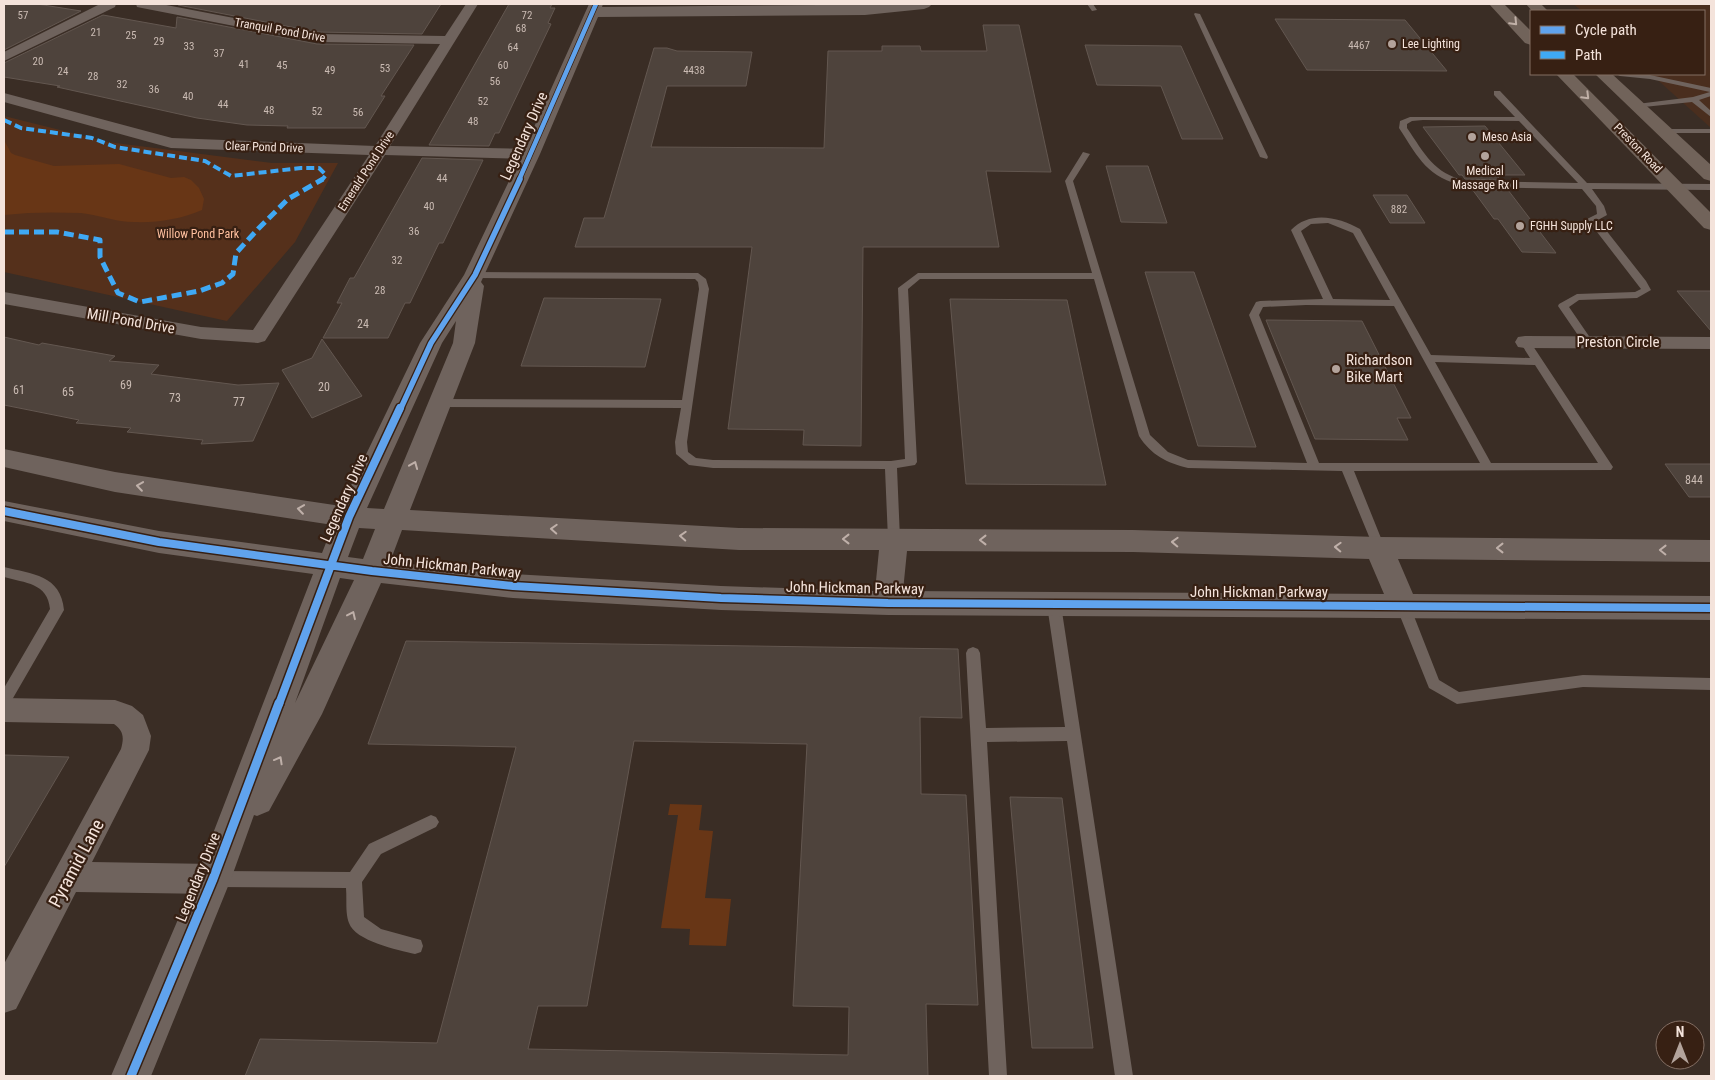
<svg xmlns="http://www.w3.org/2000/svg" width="1715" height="1080" viewBox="0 0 1715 1080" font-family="'Roboto Condensed',sans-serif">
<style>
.built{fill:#4a2e1e}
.green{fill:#55301b}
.water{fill:#683616}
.building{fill:#4e433c;stroke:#635750;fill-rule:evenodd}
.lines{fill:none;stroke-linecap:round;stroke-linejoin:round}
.service{fill:#6f635d;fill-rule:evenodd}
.minor{fill:#6f635d;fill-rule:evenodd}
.tertiary{fill:#6f635d;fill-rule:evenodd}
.primary{fill:#71635a;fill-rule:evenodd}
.quiet-far1{stroke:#3fa9f5;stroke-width:4;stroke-dasharray:8 4;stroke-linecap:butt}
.quiet{stroke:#3fa9f5;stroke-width:5;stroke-dasharray:10 5;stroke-linecap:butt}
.cycleway-far3-casing{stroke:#372013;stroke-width:6}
.cycleway-far2-casing{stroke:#372013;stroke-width:8}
.cycleway-far1-casing{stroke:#372013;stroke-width:11}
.cycleway-casing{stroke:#372013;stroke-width:12}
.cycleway-far3{stroke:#60a3ed;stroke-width:4.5}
.cycleway-far2{stroke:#60a3ed;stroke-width:5.5}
.cycleway-far1{stroke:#60a3ed;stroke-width:8}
.cycleway{stroke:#60a3ed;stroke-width:9}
.oneway{stroke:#c0b0a7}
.oneway2{stroke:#bfb0a9}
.poi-dot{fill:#b3a39b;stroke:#372013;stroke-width:2}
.labels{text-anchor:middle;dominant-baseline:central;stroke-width:4.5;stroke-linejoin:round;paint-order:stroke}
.far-number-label{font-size:11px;fill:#cabbb3}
.far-street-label{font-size:12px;fill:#f4e3db;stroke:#372013}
.far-poi-label{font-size:12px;fill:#f4e3db;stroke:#372013;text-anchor:start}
.far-park-label{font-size:12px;fill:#febf9e;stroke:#372013}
.number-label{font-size:12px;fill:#cabbb3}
.street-label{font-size:15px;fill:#f4e3db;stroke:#372013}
.poi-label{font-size:15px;fill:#f4e3db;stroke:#372013;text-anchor:start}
.near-street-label{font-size:18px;fill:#f4e3db;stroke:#372013}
</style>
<rect width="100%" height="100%" fill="#3a2d25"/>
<path class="built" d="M1573 4H1711V128L1651 74H1704V11H1582Z"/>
<path class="green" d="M4 116 108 142 272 163H338L295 242 227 321 4 272Z"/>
<path class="water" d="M4 140 11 153 15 155 54 166 119 164 171 178 184 177 191 180 199 188 204 199 202 210C182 219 156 223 134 222 116 222 99 215 81 213 55 212 29 212 4 215Z
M670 804 702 805 699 830 713 831 705 898 731 899 726 946 689 945 690 929 661 928 678 815H668Z"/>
<path class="building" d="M4 4H37L81 11 4 50Z
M178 4H441L422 34 317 32 178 5Z
M509 4H552L550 8H555L548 23 551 24 499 133H495L489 146 429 145Z
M103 15 176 28 177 17 317 44 414 45 381 96H385L365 128H287L288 126 247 125 197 118 57 87 60 86 4 77V63Z
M1275 19 1405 20 1447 71 1307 70Z
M983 25H1019L1051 172 986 171 999 247H863L861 446 803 445 804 430 728 429 752 247H575L584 218H604L654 48H667L677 51 752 52 746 86H667L651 147 824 148 828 51H882V46H920L921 51H987Z
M1085 45 1181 46 1223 139H1182L1161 86 1097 85Z
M1485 126 1525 175H1497L1500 180 1465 179 1462 175H1459L1423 127Z
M422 158 483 160 443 243H439L410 303H405L388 338H323L342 303H337L350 278H354Z
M1106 166H1148L1167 223 1121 222Z
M1472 189 1508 190 1556 253 1522 252 1498 219H1494Z
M1373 195H1407L1425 223H1390Z
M1145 272H1194L1256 447 1198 446Z
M1677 291H1711V331Z
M544 298 661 299 645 367 521 366Z
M950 299 1067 300 1106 485 966 484Z
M1266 320 1362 321 1411 418H1397L1408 440 1315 439Z
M4 337 39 345 42 343 115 356 109 361 159 365 151 374 238 385 279 383 253 441 201 444 203 440 127 432 131 428 76 423 79 420 4 405Z
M322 339 362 396 312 418 282 370 312 358Z
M1665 464H1711V497H1689Z
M406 641 958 649 962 718 920 717 921 794 966 795 978 1005 926 1004 928 1076H245L260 1039 437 1043 516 747 368 744ZM634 741 807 744 793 1006 849 1007 848 1055 528 1049 538 1006H587Z
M4 755 69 757 4 867Z
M1010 797 1062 798 1093 1048H1032Z"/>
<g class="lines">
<path class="service" d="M1087 4H1093L1097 10 1092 11Z
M1195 13 1200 14 1268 157 1267 159 1260 157 1194 14Z
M1616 74 1650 75 1711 88V96L1699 100 1711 111V117L1692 102 1634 108 1633 106 1637 104 1693 97 1710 92 1650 79 1620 76Z
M1494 91H1500L1587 183 1711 184V190L1592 189 1604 206 1607 215 1598 220 1646 281 1651 290 1637 298 1579 300 1569 307 1593 342 1592 344H1584L1558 306 1559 304 1577 294 1635 292 1641 289 1587 219 1597 214 1596 206 1582 189 1466 187C1426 176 1420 160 1399 128L1400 121 1410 117H1515L1494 95ZM1423 120 1519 121 1578 183 1466 181C1433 173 1425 154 1407 128V124L1412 121Z
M1661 129H1711V133H1664L1660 131Z
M1083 152 1090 154 1073 181 1150 435 1168 452 1188 460 1307 463 1249 315 1256 302 1260 301 1323 299 1291 230C1310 210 1339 217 1360 229L1431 355 1530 358 1520 342 1521 340H1529L1611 464 1613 467 1611 470 1354 471 1385 548 1383 551H1375L1342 471 1188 468C1167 463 1151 455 1139 436L1094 279H920L908 289 917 462 915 465 897 468 900 539 898 542H890L888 539 885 469 713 468 689 465 676 454 675 442 681 408 440 407 434 403 440 399 682 400 699 289 698 282 695 279 475 278 470 275 475 272 698 273 706 279 709 289 687 442 688 452 696 458 713 460 891 461 905 459 898 288 918 273H1092L1065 181ZM1328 223 1353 233 1390 300 1333 299 1301 231 1311 224ZM1306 305 1394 306 1480 463H1319L1259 315 1263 307ZM1435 362 1535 365 1598 463H1491Z
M4 567C32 574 61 575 64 610L9 705 4 707V688L50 609C48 583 25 583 4 577Z
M1054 600 1059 601 1061 605 1133 1076H1115L1067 741 987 742 1007 1076H989L966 653 968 649 973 647 978 649 980 653 986 728 1065 727 1047 605 1049 601Z
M1403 601 1408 602 1410 606 1439 680 1459 692 1583 675 1711 678V690L1583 687 1457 704 1429 688 1396 606 1398 602Z
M431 815 436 817 439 822 436 827 381 854 362 882 364 917 381 929 421 940 423 946 421 952 415 954C398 950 355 941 349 923 345 913 347 899 346 888L216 887 210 885 208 879 210 873 216 871 350 872 369 844Z"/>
<path class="minor" d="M100 4H116L115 7 4 61V52Z
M136 4H161L317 34 445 36 466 4H478L390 146 531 149 537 151 539 154 537 157 531 159 385 155 265 341 258 343 201 339 4 304V292L201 327 253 330 369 155 171 148 4 102V93L172 138 375 146 440 44 317 42 142 8 137 7Z
M1525 336 1711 337V349L1525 348 1518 347 1515 342 1518 337Z
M4 698 115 700 132 706 143 715 151 736 149 750 92 862 213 864 224 868 228 879 224 890 213 894 76 892 16 1009 4 1013V964L121 749C124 738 124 731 114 724L4 722Z"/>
<path class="tertiary" d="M589 4H603L602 7 932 4 929 7 924 9 865 15 598 17 540 154 481 282 484 286 475 343 410 510 739 528 1133 530 1379 537 1711 540V562L1398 559 1413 594 1711 596V620L888 615 721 610 513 598 381 583 322 714 269 811 257 816 254 815 231 879 151 1076H111L197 875 313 574 159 553 4 521V501L159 531 322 553 333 525 115 492 4 467V449L115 472 341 506 420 343 464 275 522 154ZM456 321 453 343 384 509 367 508 442 343ZM359 528 375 529 363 559 348 557ZM402 530 739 550H879L875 591 721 586 513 574 390 562ZM907 551 1133 552 1369 559 1384 594 903 591ZM340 578 354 580 295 703Z"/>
<path class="primary" d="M1489 4H1504L1531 31V45L1525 43Z
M1526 4H1541L1548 11H1532Z
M1556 74H1573L1711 213V230L1704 228Z
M1595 74H1612L1711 165V181L1704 179Z"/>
<path class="quiet-far1" d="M4 120 21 128 92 138 115 147 205 161 231 176 301 168H319L326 175 322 180"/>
<path class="quiet" d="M4 232H57L100 240V257L118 293 140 302 199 291 222 283 233 274 236 253 258 229 288 199 323 179"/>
<defs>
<path id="cycleway-far3" d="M519 180 596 4"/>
<path id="cycleway-far2" d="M400 410 431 343 475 275 520 179"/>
<path id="cycleway-far1" d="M4 511 159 542 372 571 513 586 721 598 888 603 1711 608
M279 704 349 517 400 408"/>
<path id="cycleway" d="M131 1076 213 879 279 703"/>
</defs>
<use href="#cycleway-far3" class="cycleway-far3-casing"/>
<use href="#cycleway-far2" class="cycleway-far2-casing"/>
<use href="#cycleway-far1" class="cycleway-far1-casing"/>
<use href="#cycleway" class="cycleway-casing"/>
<use href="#cycleway-far3" class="cycleway-far3"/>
<use href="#cycleway-far2" class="cycleway-far2"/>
<use href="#cycleway-far1" class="cycleway-far1"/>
<use href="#cycleway" class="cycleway"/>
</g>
<defs><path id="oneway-chevron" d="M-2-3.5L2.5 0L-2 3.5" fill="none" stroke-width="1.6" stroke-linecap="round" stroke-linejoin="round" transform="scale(1.25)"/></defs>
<g class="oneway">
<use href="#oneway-chevron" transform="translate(1514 22) rotate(46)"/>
<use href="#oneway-chevron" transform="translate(1586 96) rotate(45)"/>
</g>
<g class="oneway2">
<use href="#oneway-chevron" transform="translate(414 465) rotate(-68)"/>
<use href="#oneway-chevron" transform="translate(140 486) rotate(-172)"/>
<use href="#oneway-chevron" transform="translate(301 509) rotate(-172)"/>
<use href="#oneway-chevron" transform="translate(554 529) rotate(-177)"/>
<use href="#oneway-chevron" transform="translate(683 536) rotate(-177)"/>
<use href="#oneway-chevron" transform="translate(846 539) rotate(-180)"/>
<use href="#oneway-chevron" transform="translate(983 540) rotate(-180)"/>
<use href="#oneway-chevron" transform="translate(1175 542) rotate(-178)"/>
<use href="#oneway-chevron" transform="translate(1338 547) rotate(-178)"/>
<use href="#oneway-chevron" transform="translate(1500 548) rotate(180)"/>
<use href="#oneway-chevron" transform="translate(1663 550) rotate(-179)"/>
<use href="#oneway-chevron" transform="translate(352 615) rotate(-65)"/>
<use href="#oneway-chevron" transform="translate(279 760) rotate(-61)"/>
</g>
<g class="poi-dot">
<circle cx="1392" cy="44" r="5"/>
<circle cx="1472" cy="137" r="5"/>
<circle cx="1485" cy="156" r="5"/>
<circle cx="1520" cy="226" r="5"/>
<circle cx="1336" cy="369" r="5"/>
</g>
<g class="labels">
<g class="far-number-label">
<text x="23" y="15">57</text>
<text x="527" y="15">72</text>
<text x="521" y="28">68</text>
<text x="96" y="32">21</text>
<text x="131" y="35">25</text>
<text x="159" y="41">29</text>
<text x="1359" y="45">4467</text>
<text x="189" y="46">33</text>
<text x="513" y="47">64</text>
<text x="219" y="53">37</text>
<text x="38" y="61">20</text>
<text x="244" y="64">41</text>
<text x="282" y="65">45</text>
<text x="503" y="65">60</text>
<text x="385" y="68">53</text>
<text x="330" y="70">49</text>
<text x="694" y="70">4438</text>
<text x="63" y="71">24</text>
<text x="93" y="76">28</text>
<text x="495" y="81">56</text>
<text x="122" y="84">32</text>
<text x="154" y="89">36</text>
<text x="188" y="96">40</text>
<text x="483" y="101">52</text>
<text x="223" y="104">44</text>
<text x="269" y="110">48</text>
<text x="317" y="111">52</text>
<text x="358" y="112">56</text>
<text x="473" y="121">48</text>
<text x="442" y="178">44</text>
<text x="429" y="206">40</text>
<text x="1399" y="209">882</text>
<text x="414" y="231">36</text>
<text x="397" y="260">32</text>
<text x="380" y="290">28</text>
</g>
<g class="far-street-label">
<text transform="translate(280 30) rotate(10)">Tranquil Pond Drive</text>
<text transform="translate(264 147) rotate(2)">Clear Pond Drive</text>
<text transform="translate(1638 148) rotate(46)">Preston Road</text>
<text transform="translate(366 171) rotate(-57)">Emerald Pond Drive</text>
</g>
<g class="far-poi-label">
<text x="1402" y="44">Lee Lighting</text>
<text x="1482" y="137">Meso Asia</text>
<text x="1485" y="171" text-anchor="middle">Medical<tspan x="1485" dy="14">Massage Rx II</tspan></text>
<text x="1530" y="226">FGHH Supply LLC</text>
</g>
<g class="far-park-label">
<text x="198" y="234">Willow Pond Park</text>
</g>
<g class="number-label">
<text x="363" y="324">24</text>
<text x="126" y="385">69</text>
<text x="324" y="387">20</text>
<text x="19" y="390">61</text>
<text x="68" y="392">65</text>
<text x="175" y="398">73</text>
<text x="239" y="402">77</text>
<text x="1694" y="480">844</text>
</g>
<g class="street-label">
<text transform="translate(524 136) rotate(-66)">Legendary Drive</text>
<text transform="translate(131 321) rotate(10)">Mill Pond Drive</text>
<text x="1618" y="342">Preston Circle</text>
<text transform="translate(344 498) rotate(-66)">Legendary Drive</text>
<text transform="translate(452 566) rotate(6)">John Hickman Parkway</text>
<text transform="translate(855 588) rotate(1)">John Hickman Parkway</text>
<text x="1259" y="592">John Hickman Parkway</text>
<text transform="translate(198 877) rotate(-68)">Legendary Drive</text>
</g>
<g class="poi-label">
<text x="1346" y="360">Richardson<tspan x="1346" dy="17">Bike Mart</tspan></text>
</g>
<g class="near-street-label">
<text transform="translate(76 863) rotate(-62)">Pyramid Lane</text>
</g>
</g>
<rect width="1715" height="1080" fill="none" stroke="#f4e3db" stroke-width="10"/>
<rect x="1530" y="10" width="175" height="65" fill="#372013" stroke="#836e63"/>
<rect x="1540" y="26" width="25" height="8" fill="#60a3ed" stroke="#836e63"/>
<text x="1575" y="35" font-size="15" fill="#f4e3db">Cycle path</text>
<rect x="1540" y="51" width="25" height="8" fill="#3fa9f5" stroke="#836e63"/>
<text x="1575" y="60" font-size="15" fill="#f4e3db">Path</text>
<g transform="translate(1680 1045)"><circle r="24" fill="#372013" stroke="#836e63"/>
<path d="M0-4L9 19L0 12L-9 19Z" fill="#b3a39b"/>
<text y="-8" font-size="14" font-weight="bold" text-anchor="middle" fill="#f4e3db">N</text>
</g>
</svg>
